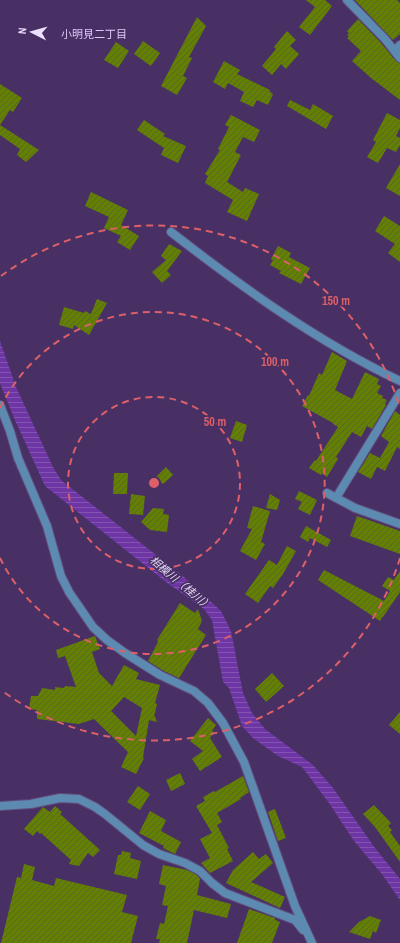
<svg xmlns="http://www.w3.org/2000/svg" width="400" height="943" viewBox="0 0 400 943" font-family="'Archivo Narrow','Noto Sans JP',sans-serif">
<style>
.water{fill:url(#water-rules)}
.building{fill:url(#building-hatch);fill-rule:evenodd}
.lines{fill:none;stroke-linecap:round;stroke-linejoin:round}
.minor-casing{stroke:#624c7d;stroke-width:10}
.minor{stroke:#5c8ab0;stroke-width:8}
.ring{fill:none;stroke:#dd5f68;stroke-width:2;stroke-dasharray:7 5}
.labels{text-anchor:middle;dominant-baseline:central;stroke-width:3.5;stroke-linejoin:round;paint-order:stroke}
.neighbourhood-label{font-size:11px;fill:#dcc8fa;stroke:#483064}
.water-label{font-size:11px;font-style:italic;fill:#e3d8f4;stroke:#483064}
.centre{fill:#dd5f68;stroke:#483064;stroke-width:2}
.ring-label{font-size:12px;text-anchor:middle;font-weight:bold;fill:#dd5f68;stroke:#483064;stroke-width:3.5;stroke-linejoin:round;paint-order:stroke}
</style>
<defs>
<pattern id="water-rules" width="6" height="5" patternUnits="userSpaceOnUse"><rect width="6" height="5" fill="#6e36a4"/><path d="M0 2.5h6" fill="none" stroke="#8353b2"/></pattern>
<pattern id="building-hatch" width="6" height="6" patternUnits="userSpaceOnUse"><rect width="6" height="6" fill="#637f04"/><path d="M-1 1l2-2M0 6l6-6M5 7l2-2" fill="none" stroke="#586721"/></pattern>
</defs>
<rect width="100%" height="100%" fill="#483064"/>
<path class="water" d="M0 341 16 387 53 467 61 480 184 577 221 611 231 631 243 693 252 713 265 729 313 765 333 788 375 848 400 879V900L381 873 354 841 329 803 302 767 278 756 253 738 242 726 229 688 223 682 212 620 204 609 166 582 45 486 14 418 0 383Z"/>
<path class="building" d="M306 0H325L332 6 310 35 299 27 315 7Z
M355 0H397L400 3V34L393 40Z
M197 17 206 26 189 57 192 58 183 76 187 78 177 95 161 86Z
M358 19 381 43 396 61 400 63V100L371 78 352 61 361 51 347 38 349 37 347 35 349 33 347 31Z
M287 31 296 40 290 46 299 54 286 69 281 64 272 75 262 66 276 49 274 47Z
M143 41 160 53 151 66 134 54Z
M116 42 129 51 118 68 104 60Z
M224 61 240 70 237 74 270 90V92L273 94 268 105 257 100 253 107 240 101 244 92 228 83 225 89 213 82Z
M0 84 22 98 13 112 10 110 0 125 39 150 26 162 17 155 20 149 0 135Z
M290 100 310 110 313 104 333 116 326 129 287 106Z
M387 113 400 120V128L396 136 400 138V145L396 152 387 148 378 163 367 157 376 142 373 140Z
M231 115 260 130 254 142 243 137 235 152 241 155 227 182 243 192 245 188 259 194 247 221 227 212 233 200 205 183 208 176 205 174 220 150 218 149 229 127 225 125Z
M144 120 165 134 163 136 186 146 178 163 161 155 164 148 137 130Z
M400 164V196L386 188Z
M91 192 128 210 121 225 139 236 130 250 117 242 121 236 104 228 109 217 85 206Z
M384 216 400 226V262L388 253 395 244 375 231Z
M169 244 182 251 167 271 171 275 162 283 152 272 166 260 161 256Z
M278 246 291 253 289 257 310 268 301 284 279 273 281 271 270 265 273 260 271 259Z
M97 299 107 303 89 335 74 325 73 329 59 325 64 307 84 313 85 311 91 314Z
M332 352 347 361 335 390 352 399 365 372 379 379 377 384 381 386 377 393 383 396 382 398 387 400 385 404 386 405 372 429 367 426 361 437 352 432 336 457 338 459 327 477 322 473 321 475 309 468 315 460 316 461 338 427 333 424V423L302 406 308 395 309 396 319 373 322 375Z
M395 411 400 415V449L397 447 385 471 377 467 371 479 358 472 370 453 380 458 389 442 381 436Z
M236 421 247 425 242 442 230 438Z
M166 467 173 475 163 484 156 477Z
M114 473H128L127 494H113Z
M299 491 317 500 310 515 298 509 302 502 295 499Z
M131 494 145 496 143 515 129 514Z
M270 494 280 500 277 510 266 508Z
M253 506 270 511 261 542 265 544 256 560 240 551 252 529 247 528Z
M153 508 164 509 163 514 169 515 167 532 150 530 141 522Z
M357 516 400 531V554L350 536Z
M306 526 331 540 327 547 310 538 308 542 300 537Z
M287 546 296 551 283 574 273 588 270 586 258 603 245 594 269 560 277 565Z
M324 570 384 601 390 591 382 586 388 577 394 580 400 571V592L383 617H382L380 621 318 580Z
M180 603 195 613 198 609 202 621 198 629 206 635 179 678 164 671 148 661 158 642 157 640Z
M95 636 100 649 92 652 99 673 112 686 124 665 139 673 136 679 160 685 155 703 157 704 155 713 154 714 157 722 149 720 143 757 144 758 136 774 121 767 128 752 94 719 79 724 37 719V710L29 709 31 696H38L42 688 55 690V687L64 688 65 686 76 687 65 656 58 658 56 650ZM124 697 142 708 136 736 111 711Z
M272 673 284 686 266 702 255 689Z
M400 712V734L389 725Z
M208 718 216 725 212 731 214 732 210 738 222 757 200 771 192 759 203 751 190 741Z
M180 773 185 784 171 791 166 780Z
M243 776 249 792 240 798 241 799 217 813 222 822 217 825 229 848 227 849 233 861 210 873 201 863 210 858 200 839 212 833 196 806 205 801 203 797 214 791 215 792Z
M138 786 150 794 140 810 127 802Z
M374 805 391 823 388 826 392 830 390 832 400 846V862L375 827 363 814Z
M55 806 62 812 60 814 100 850 93 857 88 853 79 866 69 864 71 860 41 833 40 834 37 831 33 836 24 829 43 807 50 812Z
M275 809 286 838 278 841 268 812Z
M150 811 166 820 161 831 181 842 175 854 163 848 164 846 139 833Z
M122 851 131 853 130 858 141 861 137 879 114 874 118 855H121Z
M253 852 259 859 266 854 273 863 251 882 285 897 280 908 226 883 233 870Z
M24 864 35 867 32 880 54 886 56 878 127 895 122 912 138 916 131 943H1L17 877 21 878Z
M163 865 187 870 197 875 200 879 197 895 231 904 227 918 194 910 187 943H159L160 939H156L160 923 164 924 168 906 162 905 166 886 159 884Z
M249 909 275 918V920L280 922 272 943H237Z
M370 916 381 920 376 933 373 931 370 939 349 932 359 922Z"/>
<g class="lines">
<defs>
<path id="minor" d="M347 0 385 39 400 58
M395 51 400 45
M171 232C243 288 318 342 400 381
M0 405 10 431 18 458 47 526 61 576 69 592 93 627 107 640 125 653 160 675 194 691 208 703 223 723 244 762 295 906 312 943
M327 493 355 508 400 524
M336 498 400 393
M0 806 31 804 60 798 79 799 95 807 105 814 143 845 159 854 185 863 200 871 212 883 225 893 295 920 303 930"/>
</defs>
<use href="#minor" class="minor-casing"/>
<use href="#minor" class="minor"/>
</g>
<g class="ring">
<circle cx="154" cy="483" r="86"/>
<path d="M0 408A171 171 0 1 1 0 558"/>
<path d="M400 558A257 257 0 0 1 1 690M1 276A257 257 0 0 1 400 408"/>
</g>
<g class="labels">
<g class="neighbourhood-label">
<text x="94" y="34">小明見二丁目</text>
</g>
<g class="water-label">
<text transform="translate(181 583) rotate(40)">相模川（桂川）</text>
</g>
</g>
<circle cx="154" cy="483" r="6" class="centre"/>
<g class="ring-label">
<text x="336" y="305">150 m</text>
<text x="275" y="366">100 m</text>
<text x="215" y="426">50 m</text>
</g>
<g transform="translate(32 32) rotate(276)" stroke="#483064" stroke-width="3" paint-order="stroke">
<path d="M0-3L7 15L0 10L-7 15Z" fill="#ecdfff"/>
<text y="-6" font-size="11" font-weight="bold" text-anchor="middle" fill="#ecdfff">N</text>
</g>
</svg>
